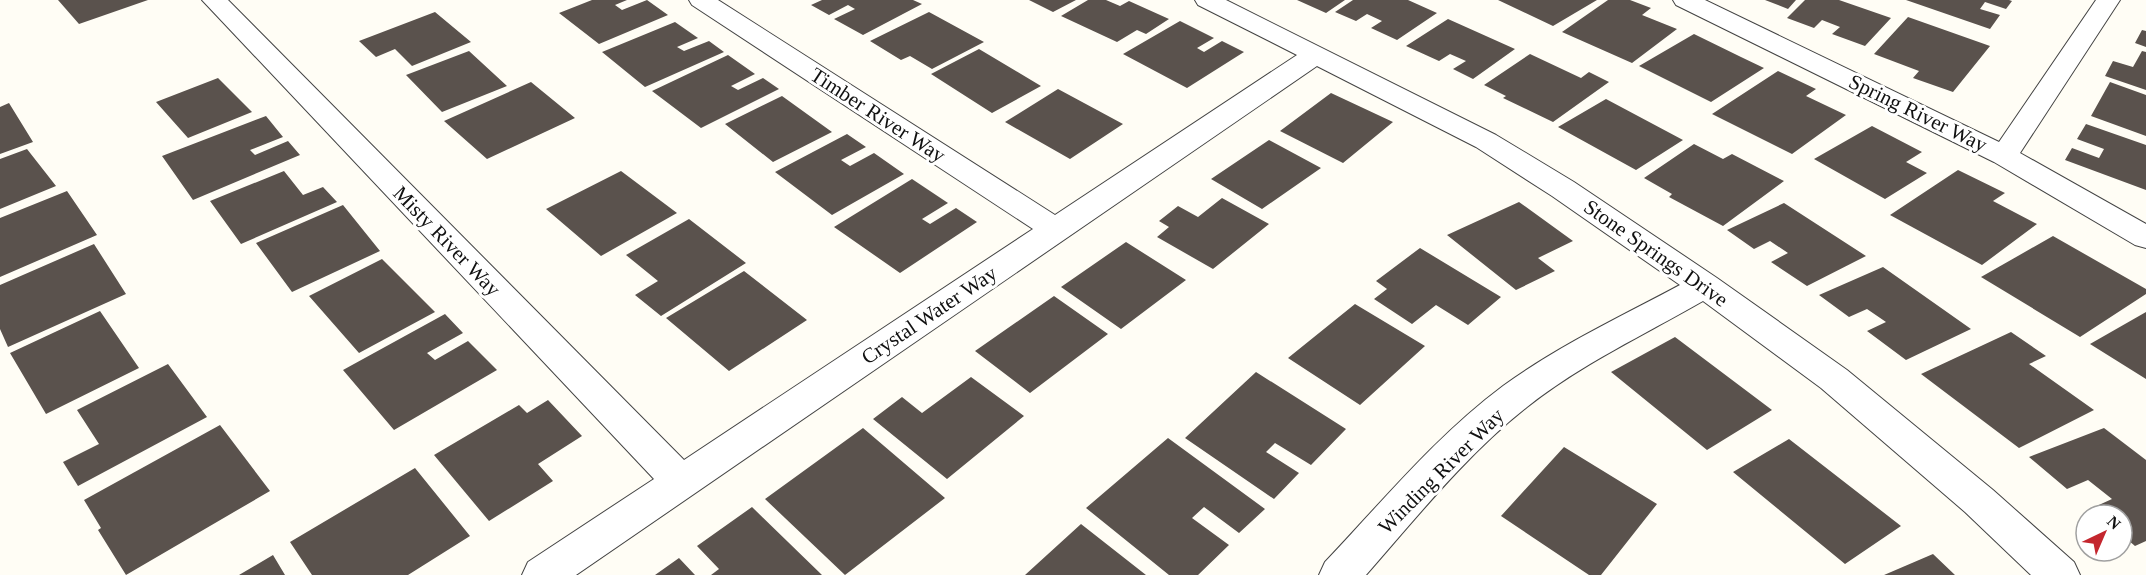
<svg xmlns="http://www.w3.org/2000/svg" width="2146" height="575" viewBox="0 0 2146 575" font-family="Georgia,serif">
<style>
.building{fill:#5a524d}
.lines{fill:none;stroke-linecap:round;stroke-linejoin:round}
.minor-casing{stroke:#444;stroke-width:2}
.minor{fill:#fff;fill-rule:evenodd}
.labels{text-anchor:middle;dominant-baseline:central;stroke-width:6;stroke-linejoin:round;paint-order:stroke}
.street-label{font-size:21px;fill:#111;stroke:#fff}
</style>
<rect width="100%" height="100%" fill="#fffdf5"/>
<path class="building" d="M58 0H148L79 24Z
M592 0H627L615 5 622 10 647 0 668 15 599 44 559 13Z
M822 0H913L922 4 863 35 834 19 855 9 848 5 829 15 811 5Z
M1029 0H1076L1053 12Z
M1088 0H1106L1120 6 1129 1 1169 19 1146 34 1137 30 1117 42 1061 16Z
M1297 0H1345L1326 13Z
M1353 0H1408L1437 13 1397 40 1371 28 1382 21 1367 14 1356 21 1335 12Z
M1498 0H1597L1553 26Z
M1608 0H1630L1651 8 1642 15 1677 29 1632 63 1562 32Z
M1765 0H1796L1788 9Z
M1805 0H1839L1891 18 1865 46 1832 34 1840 27 1822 20 1814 28 1787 18Z
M1906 0H2009L2012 1 2006 9 1985 2 1980 9 2000 15 1990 29Z
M435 12 471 42 412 66 395 49 376 57 359 41Z
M929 12 984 42 932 69 910 56 901 60 870 41Z
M1908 17 1990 46 1953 92 1913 78 1919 71 1874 54Z
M1448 19 1515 49 1473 79 1453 69 1466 61 1450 54 1439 61 1406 46Z
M1180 21 1214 38 1197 48 1204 52 1222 41 1244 52 1187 88 1123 54Z
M675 22 698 38 677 47 684 51 709 41 724 52 645 87 602 52Z
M2142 30 2146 31V47L2135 43Z
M1694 34 1741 57 1764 68 1711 102 1639 66Z
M979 49 1041 86 992 113 931 74Z
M469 51 507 86 442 112 406 75Z
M2142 51 2146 52V90L2105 76 2113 61 2133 67Z
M1530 54 1581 78 1589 72 1609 82 1553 122 1503 98 1506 96 1484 85Z
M728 55 755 74 731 86 738 90 763 78 779 89 701 128 652 91Z
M1778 71 1816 89 1806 96 1846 115 1792 154 1712 114Z
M218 78 252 112 188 138 156 102Z
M531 82 575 118 487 159 444 121Z
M2110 82 2146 95V136L2091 116Z
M1058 89 1123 124 1070 159 1005 122Z
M1331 93 1393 122 1343 163 1280 131Z
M782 96 832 132 773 162 725 124Z
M1606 99 1683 140 1636 170 1558 127Z
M9 103 33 142 0 154V107Z
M266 116 283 137 250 150 255 155 288 141 300 155 193 200 162 156Z
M2086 124 2146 145V190L2065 160 2072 148 2099 158 2104 149 2077 139Z
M1872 126 1922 152 1906 162 1927 173 1885 199 1814 159Z
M847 134 866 147 841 160 850 166 874 153 904 174 832 215 775 172Z
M1269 140 1321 168 1262 209 1211 179Z
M1694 144 1723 159 1732 154 1784 181 1723 226 1669 197 1672 194 1644 178Z
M27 149 56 186 0 209V159Z
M1958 170 2005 193 1993 201 2037 224 1982 265 1890 215Z
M284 171 303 195 323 187 337 202 241 244 210 201Z
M621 171 677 213 601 256 546 209Z
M912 179 948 203 922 219 930 224 956 208 977 222 900 273 834 227Z
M67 191 97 235 0 277V218Z
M1222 198 1269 224 1213 269 1157 237 1169 227 1159 221 1178 206 1198 217Z
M1519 202 1573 241 1538 258 1555 271 1516 290 1447 235Z
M1784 203 1866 256 1807 286 1771 262 1788 253 1770 241 1754 249 1727 230Z
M343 205 380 251 292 292 256 243Z
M689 219 746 263 661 316 635 295 658 281 626 255Z
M2053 236 2146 289V294L2080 337 1981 277Z
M1126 242 1186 280 1121 329 1061 287Z
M94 244 126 294 8 347 0 329V285Z
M1420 248 1501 297 1468 325 1436 305 1412 324 1374 299 1387 289 1376 281Z
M382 259 435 312 359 353 309 296Z
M1883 267 1971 329 1906 360 1867 331 1886 322 1867 309 1849 317 1819 295Z
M744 271 807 320 729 371 666 318Z
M1054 296 1108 334 1030 393 975 351Z
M1355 304 1425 346 1360 405 1288 358Z
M100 311 139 368 46 414 10 353Z
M2146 312V379L2090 344Z
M445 314 463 333 427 353 435 360 468 341 497 370 394 430 343 370Z
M2011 332 2046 356 2029 364 2094 410 2019 448 1921 374Z
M1675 337 1772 410 1707 450 1611 372Z
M168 364 207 417 78 486 63 462 99 444 77 410Z
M1256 372 1346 429 1311 465 1275 443 1266 452 1299 473 1274 499 1185 438Z
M971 377 1024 416 947 479 873 419 902 397 922 413Z
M548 400 582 436 538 464 553 481 489 521 434 455 519 405 527 413Z
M220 425 270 491 126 575 98 530 101 528 84 500Z
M863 428 945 498 845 575 765 499Z
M2104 428 2146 460V541L2135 546 2122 535V515H2098L2090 509 2112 499 2088 480 2067 489 2029 457Z
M1168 438 1265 509 1239 533 1204 507 1192 518 1229 545 1198 575H1169L1086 508Z
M1789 439 1901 526 1845 564 1733 472Z
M1564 447 1657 504 1601 575H1589L1501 516Z
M415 468 470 536 408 575H312L290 542Z
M752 507 822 575H711L719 569 697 546Z
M1081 524 1146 575H1025Z
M1933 554 1955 575H1884Z
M273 555 285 575H239Z
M679 558 695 575H655Z"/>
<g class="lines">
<defs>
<path id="minor" d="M202 0H228L684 460 1033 229 692 5 689 0H718L1055 215 1297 55 1198 5 1195 0H1226L1496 135 1574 182 1717 278 1847 370 1993 490 2074 562 2080 575H2031L1965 512 1821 388 1703 301C1644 335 1581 364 1527 407 1466 455 1417 517 1366 575H1319L1325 562C1382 502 1436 436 1503 386 1558 346 1620 317 1680 285L1552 196 1476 147 1317 66 576 575H522L528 562 654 479Z
M1673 0H1705L1999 142 2096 0H2120L2020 153 2146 224V248L2135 245 1994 162 1676 5Z"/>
</defs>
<use href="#minor" class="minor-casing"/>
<use href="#minor" class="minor"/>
</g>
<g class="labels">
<g class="street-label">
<text transform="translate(1918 113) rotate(26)">Spring River Way</text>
<text transform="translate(878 115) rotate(33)">Timber River Way</text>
<text transform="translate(447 241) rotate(46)">Misty River Way</text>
<text transform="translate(1656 253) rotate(35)">Stone Springs Drive</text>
<text transform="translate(929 315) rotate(-34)">Crystal Water Way</text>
<text transform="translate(1441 471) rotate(-45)">Winding River Way</text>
</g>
</g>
<g transform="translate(2104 533) rotate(44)"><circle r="28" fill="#ffffff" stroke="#a0a0a0" stroke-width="1.5"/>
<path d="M0-4.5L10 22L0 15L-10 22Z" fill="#c4262e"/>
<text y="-9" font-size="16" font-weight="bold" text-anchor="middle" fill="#111111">N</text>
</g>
</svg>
